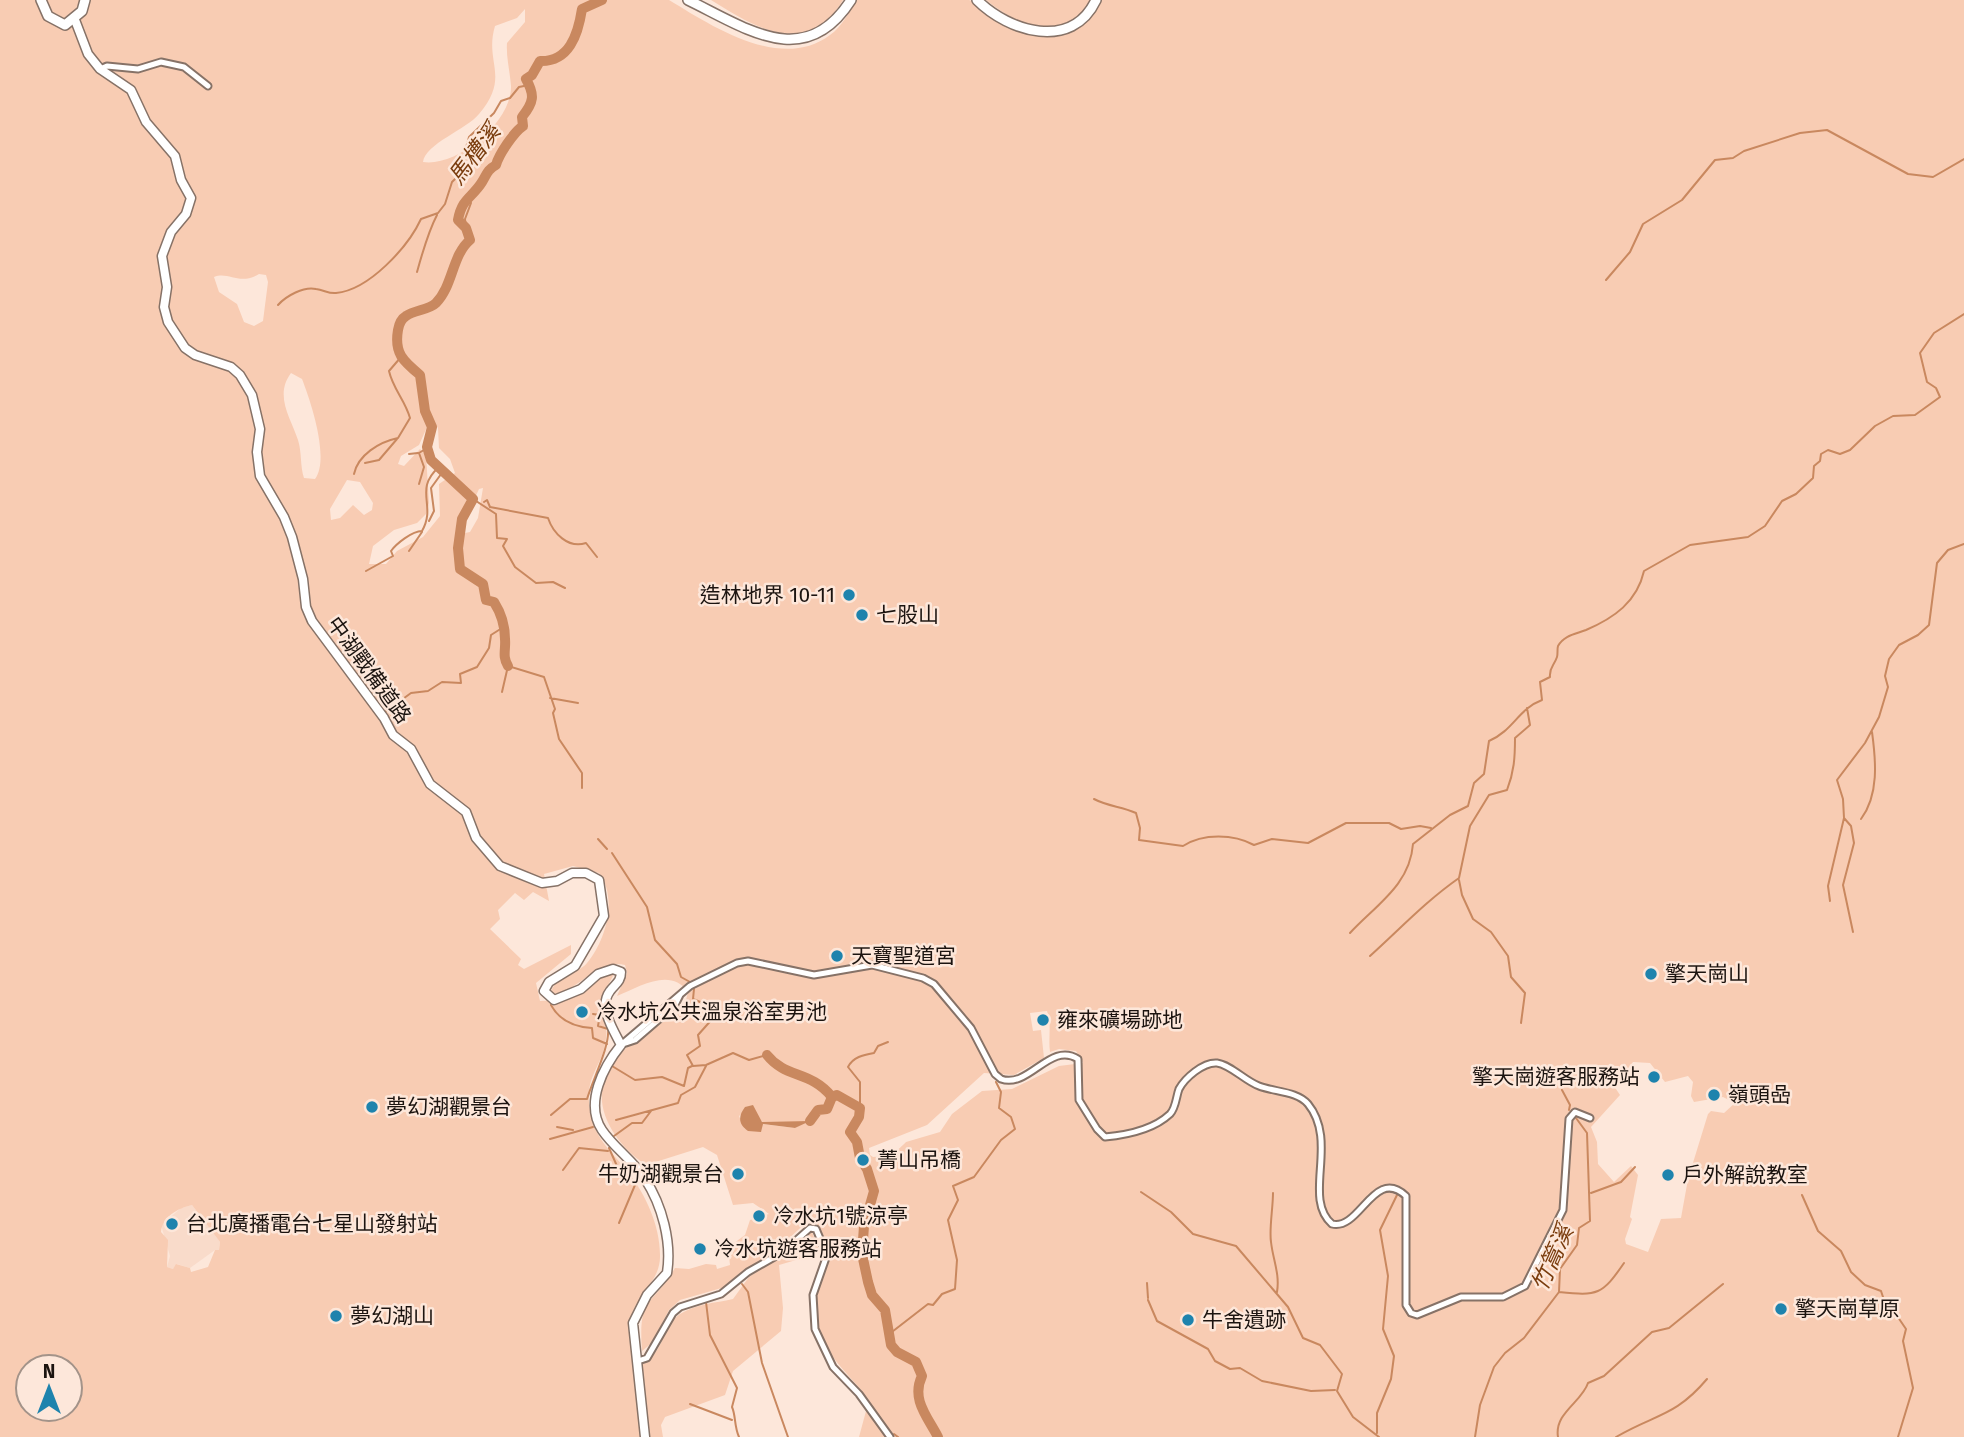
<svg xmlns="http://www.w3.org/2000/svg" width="1964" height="1437" viewBox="0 0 1964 1437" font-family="'Fira Sans','Noto Sans TC',sans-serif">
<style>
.built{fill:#f9dbca}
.green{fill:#f8ccb3;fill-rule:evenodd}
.water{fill:#c9885f}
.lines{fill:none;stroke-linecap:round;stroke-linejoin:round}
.stream{stroke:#c9885f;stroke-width:2}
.river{stroke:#c9885f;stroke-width:10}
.street-casing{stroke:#867267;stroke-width:9}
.secondary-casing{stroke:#867267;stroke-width:11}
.primary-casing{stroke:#867267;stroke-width:12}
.street{stroke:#fff;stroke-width:5}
.secondary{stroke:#fff;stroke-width:8}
.primary{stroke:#fff;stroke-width:9}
.poi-dot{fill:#1e83ad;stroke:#fde7da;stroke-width:2.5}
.labels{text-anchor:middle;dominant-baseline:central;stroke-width:5;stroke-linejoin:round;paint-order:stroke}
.poi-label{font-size:21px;fill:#1c1410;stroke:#fde7da;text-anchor:start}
.street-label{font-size:21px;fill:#1c1410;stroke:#fde7da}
.water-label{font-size:23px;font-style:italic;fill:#7a3c0d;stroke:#fde7da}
</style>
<rect width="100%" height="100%" fill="#fde7da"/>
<path class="built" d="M192 1205 220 1242 219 1250H215L190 1268 177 1264 173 1269 167 1267 170 1256 161 1225 181 1208Z"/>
<path class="green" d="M0 0H669C712 26 781 72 830 35 842 27 849 12 856 0 888 0 941 0 969 0 979 2 987 13 995 19 1032 43 1079 44 1099 0H1964V1437H859L869 1400C842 1364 810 1346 816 1295 817 1282 827 1271 830 1258L815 1220 810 1219 774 1252 740 1273 725 1287 680 1300 669 1310 653 1342 642 1351C638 1296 651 1308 675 1268L689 1269 706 1264 716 1265 717 1269 730 1265 729 1256 733 1254 730 1246 745 1235 750 1220 769 1214 753 1203 733 1205 717 1155 703 1147 646 1165C609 1141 582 1092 620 1054 639 1035 663 1019 685 1004L688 992C671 967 640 986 617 996L627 973 625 965C596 958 579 993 551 994 553 976 577 975 587 963 606 941 618 897 599 873L573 866 544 874 549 901 533 892 524 900 515 893 498 910 500 919 490 929 521 959 518 965 524 969 571 945V954L536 983 540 1001C555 1001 572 998 585 990 597 984 601 973 614 974L600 1001C603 1013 608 1026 606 1038 603 1069 582 1075 591 1115 596 1140 613 1153 628 1172 646 1195 660 1226 660 1255 661 1282 635 1295 630 1321 628 1334 632 1351 634 1364 668 1358 657 1329 680 1314 696 1304 715 1303 733 1299L749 1277 812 1232 820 1253 779 1265 783 1308 781 1331 733 1371 725 1395 665 1417 661 1425 663 1437H0ZM525 9V22L507 43C506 58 510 71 511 86 512 122 458 167 423 162 425 144 467 129 479 114 511 76 484 63 495 26L517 18ZM259 274 266 275 268 282 263 321 254 326 244 322 237 304 219 292 214 277C229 271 239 286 259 274ZM291 373 302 379C311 402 330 459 315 479L304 478C300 466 302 453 298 440 291 418 274 396 291 373ZM434 423 438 428 439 448 450 459 455 473 439 484 440 516 423 537 397 551 386 564H369L373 546 394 530 417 523 426 514 429 503 426 455 420 449 404 466 398 464 401 456 419 445 428 425ZM347 480 360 482 373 503 372 510 364 515 353 505 340 518 331 520 330 509ZM483 488 478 518 470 532 465 533 464 522 479 489ZM1047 1011C1052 1025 1048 1038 1050 1052L1059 1049 1076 1051 1083 1063 1059 1066 1012 1089 982 1091 952 1114 940 1132 906 1142C894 1154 891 1156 873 1157L870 1155 869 1148 927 1125 984 1073 1014 1075 1044 1058 1041 1030 1033 1031 1030 1013ZM1633 1062 1650 1063 1665 1082 1688 1076 1693 1082 1691 1096 1694 1102 1723 1097 1735 1103 1724 1113 1711 1111 1708 1114 1688 1179 1681 1218 1661 1219 1648 1252 1626 1244 1625 1239 1632 1219 1630 1217 1638 1175 1631 1166 1614 1182 1598 1164 1597 1142 1591 1127 1620 1095 1614 1086ZM743 1113 759 1118 762 1122H806L795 1128 762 1124 745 1129 739 1116ZM192 1205 220 1242 219 1250H215L208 1267 191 1272 190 1268 176 1264 173 1269 167 1267 168 1240 161 1232C162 1217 178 1208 192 1205ZM28 1367H70V1409H28Z
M711 0H843C807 60 756 28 711 0Z
M986 0H1090C1065 49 1019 26 986 0Z"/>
<path class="water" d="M753 1105 762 1122 810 1121 795 1128 763 1124 761 1132 748 1131C737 1123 739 1115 745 1107Z"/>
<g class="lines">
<path class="stream" d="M466 228 465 219 471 203 468 197
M417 272C422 254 428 232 437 215
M1606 280 1630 252 1643 224 1682 200 1715 160 1733 158 1744 151 1800 133 1827 130 1908 174 1933 177 1964 159
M278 305C286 296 304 286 316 289 324 290 329 294 336 293 369 290 408 247 421 219L438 213 445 204 452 182 458 176 469 137 494 113 501 101 510 98 519 87 529 85
M409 454 418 453
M365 463 379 460 397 439
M354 474C358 455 379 442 398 438L410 418C405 400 393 389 389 371L401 357
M419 484 424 467 419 453 427 448
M473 499 496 514 497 538 507 539 503 546 515 567 536 583 553 582 565 588
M484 502 487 500 490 507 548 518C553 533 568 549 586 543L597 557
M429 521 434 511 431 488 444 470
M409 551 422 532
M366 571 393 556 391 551C396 544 412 531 422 531 437 505 413 490 439 467
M502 692 508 666 544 677 555 709 553 713 559 739 582 773V788
M550 698 578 703
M385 712 411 693 428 691 442 682 461 683 460 674 477 667 489 648 491 635 502 628
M1094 799C1109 807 1121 806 1136 813L1140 828 1139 840 1183 846C1203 833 1234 834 1254 845L1272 839 1308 843 1346 823H1389L1401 829 1420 826 1431 828
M1861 819C1879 795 1876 761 1872 732
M598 839 607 849
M612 853 647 907 655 940 677 964 681 977 690 982
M1459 880 1462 895 1473 919 1491 932 1508 956 1511 977 1525 993 1521 1023
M1830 901 1828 886 1844 818
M1853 932 1843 885 1854 843 1851 826 1844 818 1843 799 1837 780 1865 743 1879 717 1888 687 1885 676 1889 659 1899 645 1918 635 1929 625 1937 563 1948 550 1964 544
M1350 933C1376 905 1410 885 1413 844L1450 815 1468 806 1474 783 1484 774 1489 741C1514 730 1518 709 1542 700L1540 682 1550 677C1549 667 1554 666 1557 657 1558 654 1557 649 1558 646 1564 635 1576 634 1586 630 1614 618 1637 602 1644 571L1690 545 1748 537 1765 526 1782 501 1796 494 1813 478 1814 466 1820 461 1821 454 1828 450 1840 454 1850 450 1875 426 1893 416 1915 415 1940 397 1936 388 1927 382 1920 353 1934 333 1964 314
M1370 956C1400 929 1426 901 1459 878L1470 826 1489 795 1507 790C1514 772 1515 758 1515 738L1530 725 1527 708
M694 989 693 999 705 1004 714 1017 698 1035 700 1046 687 1055 693 1066 706 1065 733 1053 749 1060 767 1055
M551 1005C559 1020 574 1027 592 1028L593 1038 607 1044
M612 1066 635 1080 662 1077 684 1086 688 1068 692 1066
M1562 1090 1570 1105 1569 1110
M860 1108V1082L848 1067C853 1057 863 1055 874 1053L878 1046 888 1042
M551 1115 570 1099H587C593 1079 610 1046 608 1029L598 1026 600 1015 593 1014
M616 1120 678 1103 681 1095 695 1087 706 1066
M557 1127 573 1130
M614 1136 632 1123H642L651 1111
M550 1139 593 1127
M609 1148 617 1166 635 1185 619 1223
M563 1170 579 1148 608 1151
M1141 1192 1171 1212 1193 1234 1236 1246 1288 1307 1303 1338 1320 1345 1342 1374 1337 1391 1353 1417 1379 1437
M1273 1193C1273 1208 1269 1229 1271 1242 1273 1260 1280 1274 1277 1292
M1591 1193 1621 1182 1635 1167
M1802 1195 1818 1231 1841 1251 1851 1272 1865 1285 1881 1291 1886 1306 1893 1310 1906 1329 1903 1341 1913 1388 1898 1437
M1147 1283 1148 1298
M742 1284 748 1292 762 1363 788 1437
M1559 1292C1598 1296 1602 1295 1624 1263
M1148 1300 1157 1321 1208 1349 1215 1361 1230 1369 1240 1368 1262 1381 1311 1391 1335 1390
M706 1302 710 1335 737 1388 732 1407C736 1416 734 1426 739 1437
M888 1335 928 1304 933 1305 942 1294 955 1289 957 1260 948 1220 958 1200 953 1186 974 1177 1001 1140 1015 1129 1011 1117 999 1108 1001 1092 996 1082
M690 1404 732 1420
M1377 1433V1413L1391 1379 1394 1356 1383 1329 1388 1276 1380 1230 1397 1195
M894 1434 898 1437
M1475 1437 1480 1405 1494 1367 1505 1353 1524 1338 1559 1292 1560 1269 1577 1245 1579 1228 1590 1221 1587 1133 1576 1118
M1558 1437C1554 1413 1582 1402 1588 1383L1604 1376 1652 1332 1669 1328 1723 1284
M1616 1437C1655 1414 1675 1417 1707 1379"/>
<path class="river" d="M508 666C502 656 506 650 505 639 505 626 501 613 494 602L486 600 483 584 460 569 458 548 462 519 473 499 431 460 427 447 432 427 425 411 420 375C403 361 394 353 398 330 399 324 401 319 406 316 414 310 429 310 436 303 453 286 452 255 470 240L466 228 458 220C462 198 472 198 482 182 487 174 487 170 496 165 499 154 514 132 523 126L522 117C534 102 535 95 526 79L532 75 540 61C569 62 578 35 582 9L602 0
M767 1055C786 1079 810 1070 832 1097
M810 1121 818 1110 827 1109 832 1097 837 1095 860 1108 859 1117 850 1132 857 1142 860 1158 867 1169 874 1191 864 1226 862 1254 868 1282 872 1295 885 1310 891 1345 897 1352 916 1362 922 1376C911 1399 927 1416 938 1437"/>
<defs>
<path id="street" d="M100 69 107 66 138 69 161 62 184 67 208 86
M663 1011 675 1005 680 995
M623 1044 635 1040 671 1009
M621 1045 690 986 737 963 748 961 814 975 872 965 923 978 934 984 971 1028 995 1074 1001 1079C1029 1089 1050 1041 1078 1059L1079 1100 1097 1129 1105 1137C1127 1135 1153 1130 1170 1114 1176 1108 1176 1097 1179 1089 1185 1078 1203 1062 1217 1063 1231 1065 1245 1081 1259 1086 1274 1092 1297 1091 1308 1104 1339 1142 1302 1198 1332 1224 1360 1231 1374 1166 1406 1196V1305L1411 1313 1417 1315 1461 1297H1503L1525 1286 1563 1210 1569 1119 1575 1112 1590 1118
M638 1361 647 1358 673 1313 680 1307 721 1294 748 1272 783 1252 810 1228 816 1229 827 1255 813 1295 815 1329 833 1367 859 1394 890 1437"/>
<path id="secondary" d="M75 20 88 54 100 69 131 90 146 122 175 156 181 180 191 198 186 214 171 232 162 256 167 287 164 307 168 322 185 348 195 355 231 367 240 375 252 395 260 429 257 452 260 476 284 517 292 537 303 579 306 607 312 621 384 718 393 735 411 749 430 784 466 812 476 838 500 866 542 883 557 881 572 873H586L599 880 604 916 575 966 549 982 544 991 554 1000 581 989 598 974 613 969 621 972C621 982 615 984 610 991 598 1007 613 1029 621 1045 604 1066 584 1103 602 1130 614 1148 634 1161 645 1179 662 1205 672 1242 667 1273L647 1295 633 1323 645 1437"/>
<path id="primary" d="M41 0 48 16 65 25 82 11 85 0
M688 0C746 28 805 72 851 0
M977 0C1009 32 1072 51 1096 0"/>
</defs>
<use href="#street" class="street-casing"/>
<use href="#secondary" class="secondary-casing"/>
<use href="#primary" class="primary-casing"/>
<use href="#street" class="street"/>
<use href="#secondary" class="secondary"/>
<use href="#primary" class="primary"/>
</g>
<g class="poi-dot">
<circle cx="849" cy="595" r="7"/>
<circle cx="862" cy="615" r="7"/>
<circle cx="837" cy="956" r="7"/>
<circle cx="1651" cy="974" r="7"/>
<circle cx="582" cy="1012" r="7"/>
<circle cx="1043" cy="1020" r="7"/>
<circle cx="1654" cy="1077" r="7"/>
<circle cx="1714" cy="1095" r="7"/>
<circle cx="372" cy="1107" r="7"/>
<circle cx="863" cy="1160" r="7"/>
<circle cx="738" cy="1174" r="7"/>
<circle cx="1668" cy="1175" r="7"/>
<circle cx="759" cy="1216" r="7"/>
<circle cx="172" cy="1224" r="7"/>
<circle cx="700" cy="1249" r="7"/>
<circle cx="1781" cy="1309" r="7"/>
<circle cx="336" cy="1316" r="7"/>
<circle cx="1188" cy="1320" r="7"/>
</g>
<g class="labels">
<g class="poi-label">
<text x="835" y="595" text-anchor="end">造林地界 10-11</text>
<text x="876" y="615">七股山</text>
<text x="851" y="956">天寶聖道宮</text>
<text x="1665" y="974">擎天崗山</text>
<text x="596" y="1012">冷水坑公共溫泉浴室男池</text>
<text x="1057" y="1020">雍來礦場跡地</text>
<text x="1640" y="1077" text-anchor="end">擎天崗遊客服務站</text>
<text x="1728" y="1095">嶺頭喦</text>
<text x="386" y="1107">夢幻湖觀景台</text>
<text x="877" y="1160">菁山吊橋</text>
<text x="724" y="1174" text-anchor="end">牛奶湖觀景台</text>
<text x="1682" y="1175">戶外解說教室</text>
<text x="773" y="1216">冷水坑1號涼亭</text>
<text x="186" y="1224">台北廣播電台七星山發射站</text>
<text x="714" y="1249">冷水坑遊客服務站</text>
<text x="1795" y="1309">擎天崗草原</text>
<text x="350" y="1316">夢幻湖山</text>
<text x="1202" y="1320">牛舍遺跡</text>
</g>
<g class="street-label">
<text transform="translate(369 670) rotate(54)">中湖戰備道路</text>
</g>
<g class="water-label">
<text transform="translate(474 154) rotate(-53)">馬槽溪</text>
<text transform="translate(1552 1258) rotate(-66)">竹篙溪</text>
</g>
</g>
<g transform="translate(49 1388)"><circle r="33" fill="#fde7da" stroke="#a39389" stroke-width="2"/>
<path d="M0-5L12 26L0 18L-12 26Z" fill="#1e83ad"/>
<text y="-10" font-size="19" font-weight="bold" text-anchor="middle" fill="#1c1410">N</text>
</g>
</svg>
